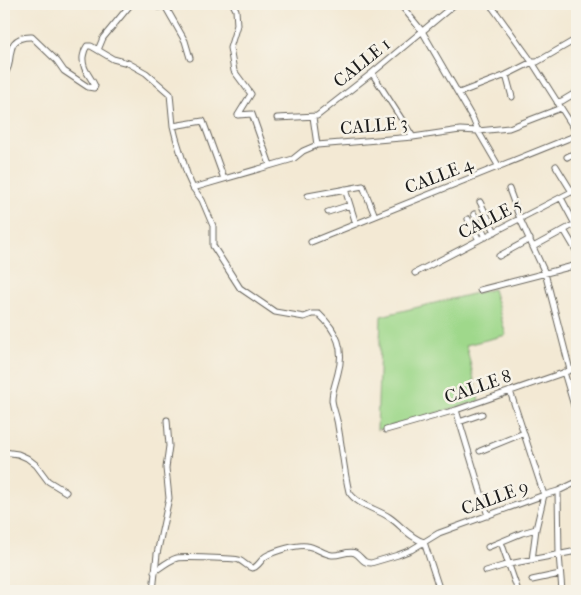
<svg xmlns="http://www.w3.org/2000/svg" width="581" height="595" viewBox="0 0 581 595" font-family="'IM FELL French Canon',serif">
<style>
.grass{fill:#9fd88b;stroke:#5e7a54}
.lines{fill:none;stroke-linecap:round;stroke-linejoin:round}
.minor-casing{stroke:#67645c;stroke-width:7}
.minor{stroke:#fff;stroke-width:5}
.labels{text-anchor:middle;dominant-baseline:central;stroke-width:5;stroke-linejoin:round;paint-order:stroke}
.street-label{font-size:18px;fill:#1c1c1c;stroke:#f7f3e8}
</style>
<rect width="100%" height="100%" fill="#f7f3e8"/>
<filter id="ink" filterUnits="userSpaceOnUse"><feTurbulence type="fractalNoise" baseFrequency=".02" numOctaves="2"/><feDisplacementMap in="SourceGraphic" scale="10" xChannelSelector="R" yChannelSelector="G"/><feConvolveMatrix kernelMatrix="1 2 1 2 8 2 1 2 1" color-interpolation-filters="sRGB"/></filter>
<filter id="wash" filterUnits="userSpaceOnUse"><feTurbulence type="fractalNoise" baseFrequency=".0096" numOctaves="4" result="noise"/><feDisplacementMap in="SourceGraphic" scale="20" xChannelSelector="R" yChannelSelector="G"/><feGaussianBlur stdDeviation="1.12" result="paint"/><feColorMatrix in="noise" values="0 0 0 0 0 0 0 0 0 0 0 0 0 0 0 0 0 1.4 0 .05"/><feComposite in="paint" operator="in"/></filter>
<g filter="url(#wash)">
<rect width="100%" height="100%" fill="#f3e9d4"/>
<path class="grass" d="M493 289 506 335 466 345 479 401 377 430 381 316Z"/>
</g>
<g filter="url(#ink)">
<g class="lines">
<defs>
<path id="minor" d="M155 4 158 7 165 6 166 4
M233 4 236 10 237 25 230 48 234 71 251 94 238 115 252 114 270 165
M400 4 422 31 473 119 478 131 499 167
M490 4 532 62 577 133
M165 6 185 41 190 58
M98 50 103 38 131 4
M372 73 413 137
M4 74C16 63 1 36 32 37L57 61 64 71 88 87 94 88 95 86C90 75 82 70 83 57 84 52 84 50 87 46H91L113 59 128 63 146 73 170 94 173 126 176 138 188 177 193 188 202 200 213 226V246L240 288 275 312 304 317 312 314H319C337 331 345 349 338 373 336 382 332 391 332 400 333 409 337 417 338 426 342 448 344 471 349 492 357 505 377 509 389 517 401 525 410 538 424 542
M506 75 512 97
M459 93 506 75 532 62H537L575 40
M557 102 562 101 577 92
M313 117 317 145
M277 118 317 116 372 73 455 4
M173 126 203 121 224 179
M567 157 577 152
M556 166 572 192
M193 188 293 159 303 151 317 145 413 137 460 130 478 131 509 128 561 108
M345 189 356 224
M509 189 520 219 545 273 570 370
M308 196 363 186 375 216
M561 198 577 228
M480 202 495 232
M328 212 350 205
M474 214 486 237
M468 219 479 240
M564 230 577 252
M311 242 577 135
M533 247 575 224
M499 256 530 239
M415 273 577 189
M480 290 577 265
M564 372 577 416
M510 391 544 495
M456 410 488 516
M459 422 482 414
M386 430 456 410 577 368
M480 451 524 433
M4 452 18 454 27 458 36 465 48 481 66 492
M558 491 559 554 562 591
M424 542 440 591
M501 542 518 591
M488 547 522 533 536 529
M532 560 536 529 544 495
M486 571 509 564 577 551
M154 572C161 567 169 560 177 558 182 557 234 558 239 560 244 562 247 567 252 568 258 568 261 559 266 556 275 551 297 544 307 546 316 547 323 554 332 555 339 556 349 550 355 553 362 557 362 563 371 563L398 555 411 550 439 533 544 495 558 491 577 482
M532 580 560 574
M153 591 157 554 169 498 166 468 169 446 167 420"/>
</defs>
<use href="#minor" class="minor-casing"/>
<use href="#minor" class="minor"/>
</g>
</g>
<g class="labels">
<g class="street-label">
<text transform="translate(362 63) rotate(-39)">CALLE 1</text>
<text transform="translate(374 126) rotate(-5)">CALLE 3</text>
<text transform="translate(439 176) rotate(-21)">CALLE 4</text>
<text transform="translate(490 219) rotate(-27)">CALLE 5</text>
<text transform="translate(478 387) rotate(-19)">CALLE 8</text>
<text transform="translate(495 498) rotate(-20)">CALLE 9</text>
</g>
</g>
<rect width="581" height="595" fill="none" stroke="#f7f3e8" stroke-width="20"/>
</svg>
